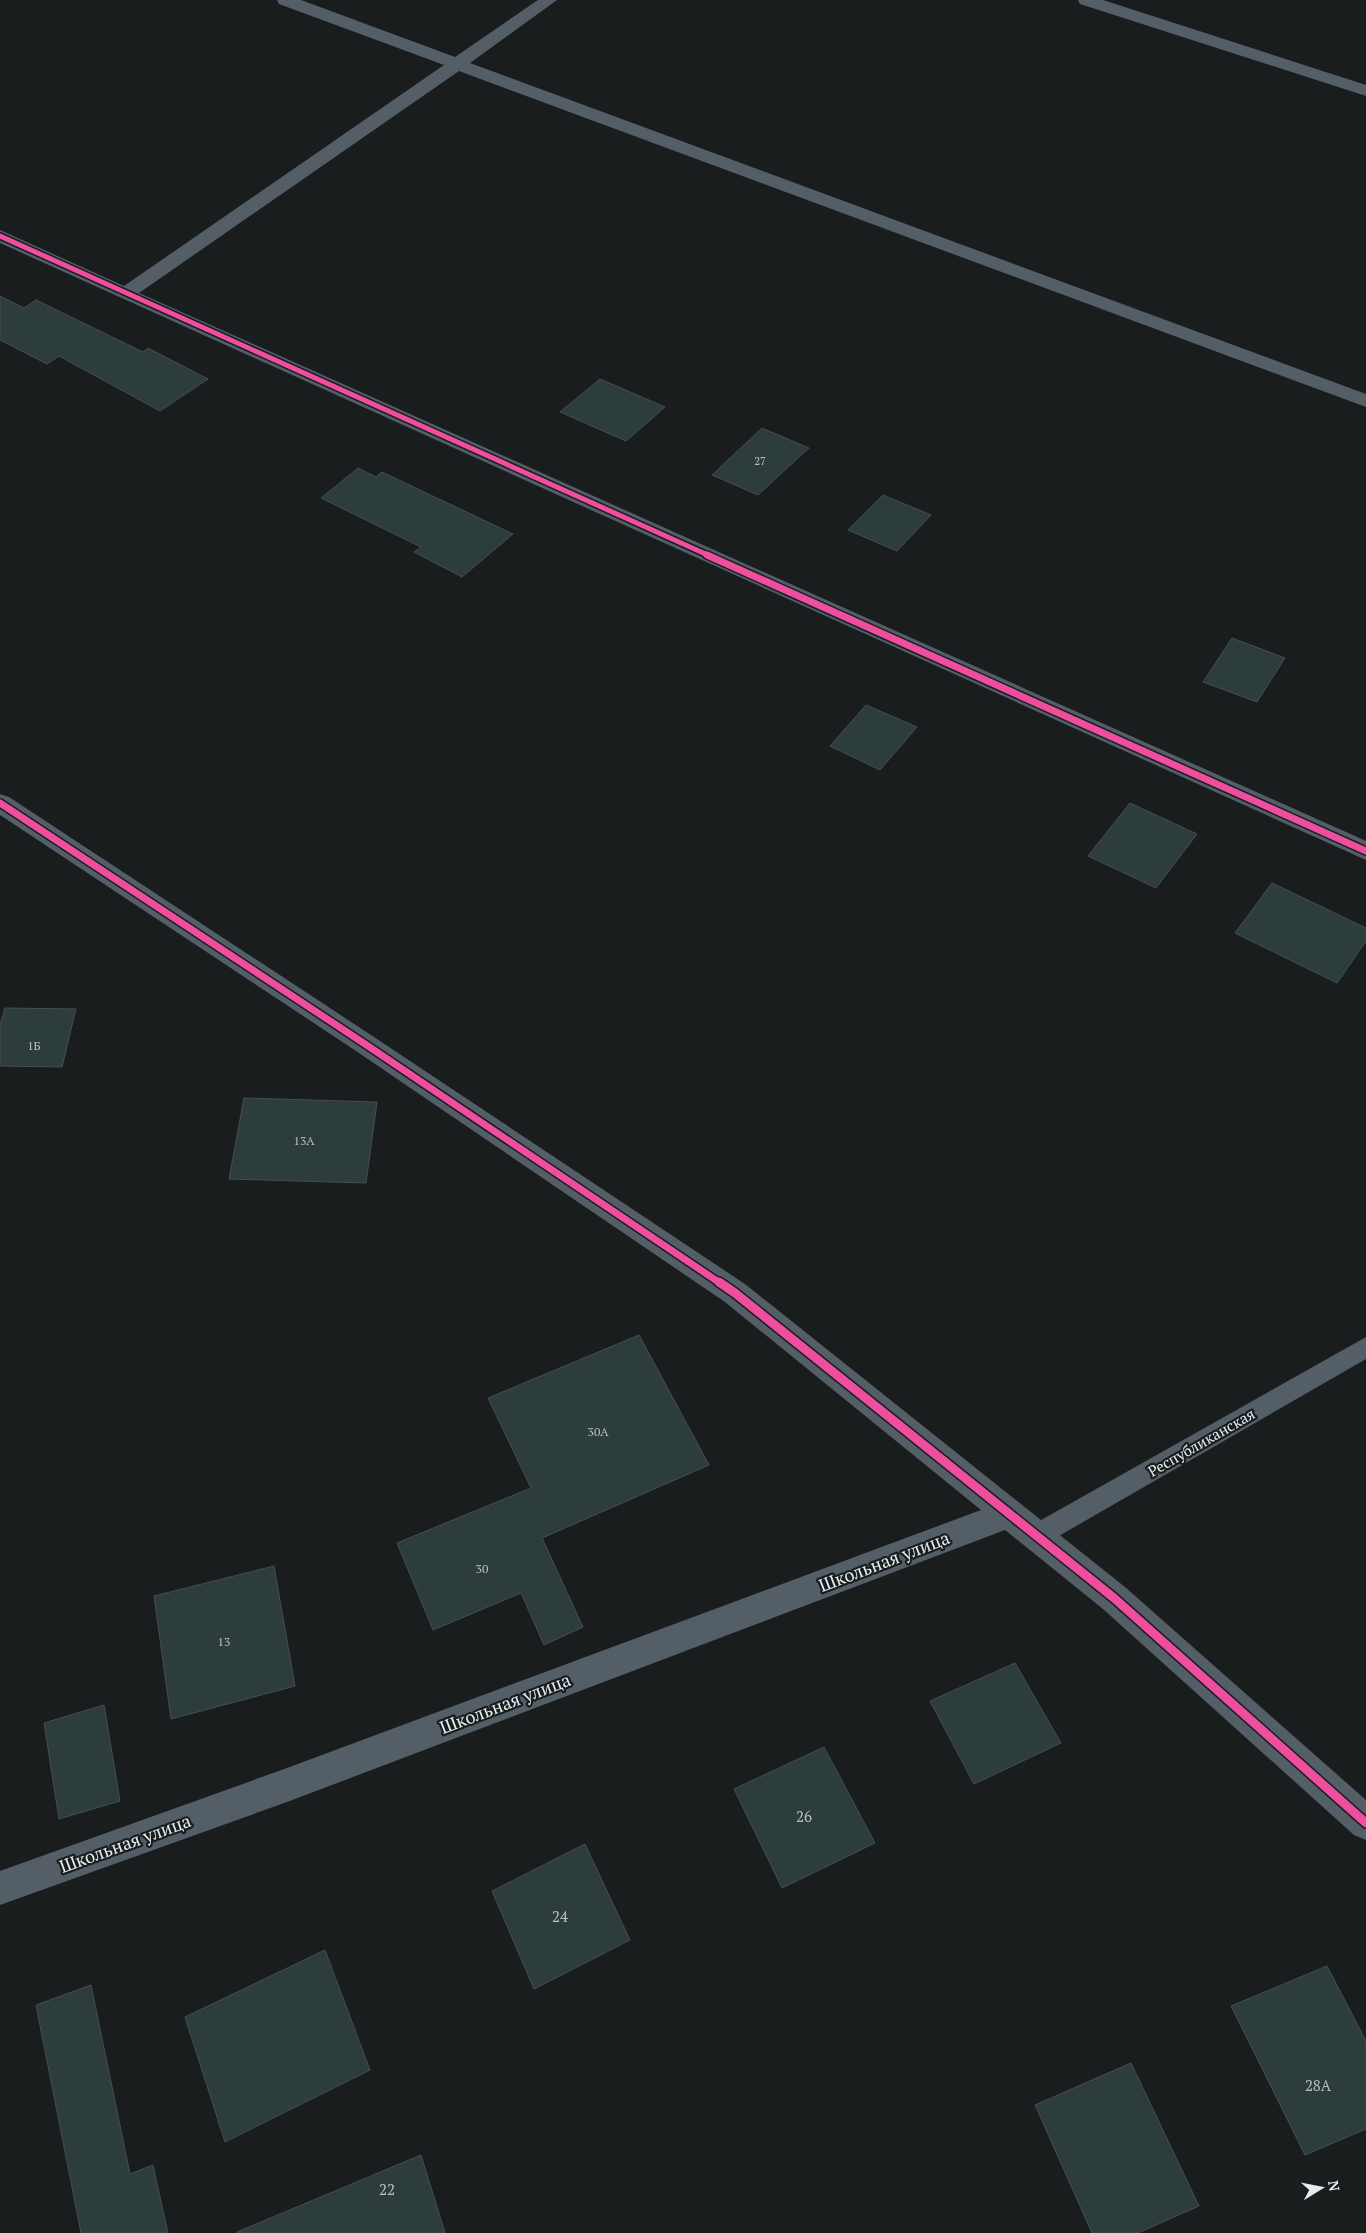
<svg xmlns="http://www.w3.org/2000/svg" width="1366" height="2233" viewBox="0 0 1366 2233" font-family="'PT Serif',serif">
<style>
.building{fill:#2d3c3c;stroke:#4a4d4d}
.lines{fill:none;stroke-linecap:round;stroke-linejoin:round}
.service{fill:#545e67;fill-rule:evenodd}
.minor{fill:#545e67;fill-rule:evenodd}
.cycleway-far2-casing{stroke:#181e1f;stroke-width:8}
.cycleway-far1-casing{stroke:#181e1f;stroke-width:10}
.cycleway-casing{stroke:#181e1f;stroke-width:12}
.cycleway-far2{stroke:#ef4d9e;stroke-width:5}
.cycleway-far1{stroke:#ef4d9e;stroke-width:7}
.cycleway{stroke:#ef4d9e;stroke-width:9}
.labels{text-anchor:middle;dominant-baseline:central;stroke-width:4.5;stroke-linejoin:round;paint-order:stroke}
.far-number-label{font-size:11px;fill:#b9c0c1}
.number-label{font-size:12px;fill:#b9c0c1}
.street-label{font-size:15px;fill:#e8eced;stroke:#181e1f}
.near-number-label{font-size:15px;fill:#b9c0c1}
.near-street-label{font-size:18px;fill:#e8eced;stroke:#181e1f}
</style>
<rect width="100%" height="100%" fill="#191d1e"/>
<path class="building" d="M0 296 24 308 36 300 143 352 148 348 208 379 160 411 59 356 47 364 0 340Z
M600 379 665 407 626 441 560 412Z
M762 428 809 448 758 495 712 475Z
M358 468 376 477 382 472 513 534 462 577 414 552 421 547 321 498Z
M883 495 931 515 897 551 848 530Z
M1232 638 1285 658 1257 702 1203 682Z
M866 705 917 727 880 770 830 746Z
M1130 803 1197 834 1156 888 1088 856Z
M1272 883 1366 928V941L1337 983 1235 933Z
M5 1008 76 1009 62 1067 0 1066V1025Z
M244 1098 377 1102 366 1183 229 1179Z
M639 1335 709 1465 542 1538 583 1627 544 1645 521 1593 433 1630 397 1543 531 1488 488 1398Z
M274 1566 295 1686 171 1719 154 1596Z
M1015 1663 1061 1743 974 1784 930 1701Z
M104 1705 120 1801 59 1819 44 1723Z
M824 1747 875 1843 782 1888 734 1789Z
M585 1844 630 1940 534 1989 492 1891Z
M325 1950 370 2070 225 2142 185 2017Z
M1327 1966 1366 2041V2129L1305 2155 1231 2006Z
M91 1985 130 2174 153 2165 168 2233H81L36 2005Z
M1131 2063 1199 2206 1138 2233H1092L1035 2105Z
M421 2155 445 2233H237V2232Z"/>
<g class="lines">
<path class="service" d="M1366 1337V1359L1045 1544 1036 1547 1027 1544 1024 1536 1027 1528Z"/>
<path class="minor" d="M277 0H301L455 57 538 0H557L470 63 1366 394V407L459 71 139 293 1366 841V860L0 243V230L124 286 444 65 279 4Z
M1078 0H1103L1366 85V96L1080 4Z
M0 794 9 797 374 1037 745 1284 1125 1587 1366 1800V1840L1354 1835 1103 1609 1005 1530 287 1802 0 1905V1871L287 1768 981 1510 725 1302 356 1051 0 815Z"/>
<defs>
<path id="cycleway-far2" d="M0 236 710 556"/>
<path id="cycleway-far1" d="M707 555 1366 851
M0 803 365 1044 720 1283"/>
<path id="cycleway" d="M719 1282 735 1293 1114 1598 1366 1823"/>
</defs>
<use href="#cycleway-far2" class="cycleway-far2-casing"/>
<use href="#cycleway-far1" class="cycleway-far1-casing"/>
<use href="#cycleway" class="cycleway-casing"/>
<use href="#cycleway-far2" class="cycleway-far2"/>
<use href="#cycleway-far1" class="cycleway-far1"/>
<use href="#cycleway" class="cycleway"/>
</g>
<g class="labels">
<g class="far-number-label">
<text x="760" y="461">27</text>
</g>
<g class="number-label">
<text x="34" y="1045">1Б</text>
<text x="304" y="1140">13А</text>
<text x="598" y="1431">30А</text>
<text x="482" y="1568">30</text>
<text x="224" y="1641">13</text>
</g>
<g class="street-label">
<text transform="translate(1201 1442) rotate(-30)">Республиканская</text>
</g>
<g class="near-number-label">
<text x="804" y="1816">26</text>
<text x="560" y="1916">24</text>
<text x="1318" y="2085">28А</text>
<text x="387" y="2189">22</text>
</g>
<g class="near-street-label">
<text transform="translate(884 1561) rotate(-21)">Школьная улица</text>
<text transform="translate(505 1703) rotate(-21)">Школьная улица</text>
<text transform="translate(125 1843) rotate(-20)">Школьная улица</text>
</g>
</g>
<g transform="translate(1321 2188) rotate(80)" stroke="#181e1f" stroke-width="4" paint-order="stroke">
<path d="M0-4L9 19L0 12L-9 19Z" fill="#e8eced"/>
<text y="-8" font-size="14" font-weight="bold" text-anchor="middle" fill="#e8eced">N</text>
</g>
</svg>
